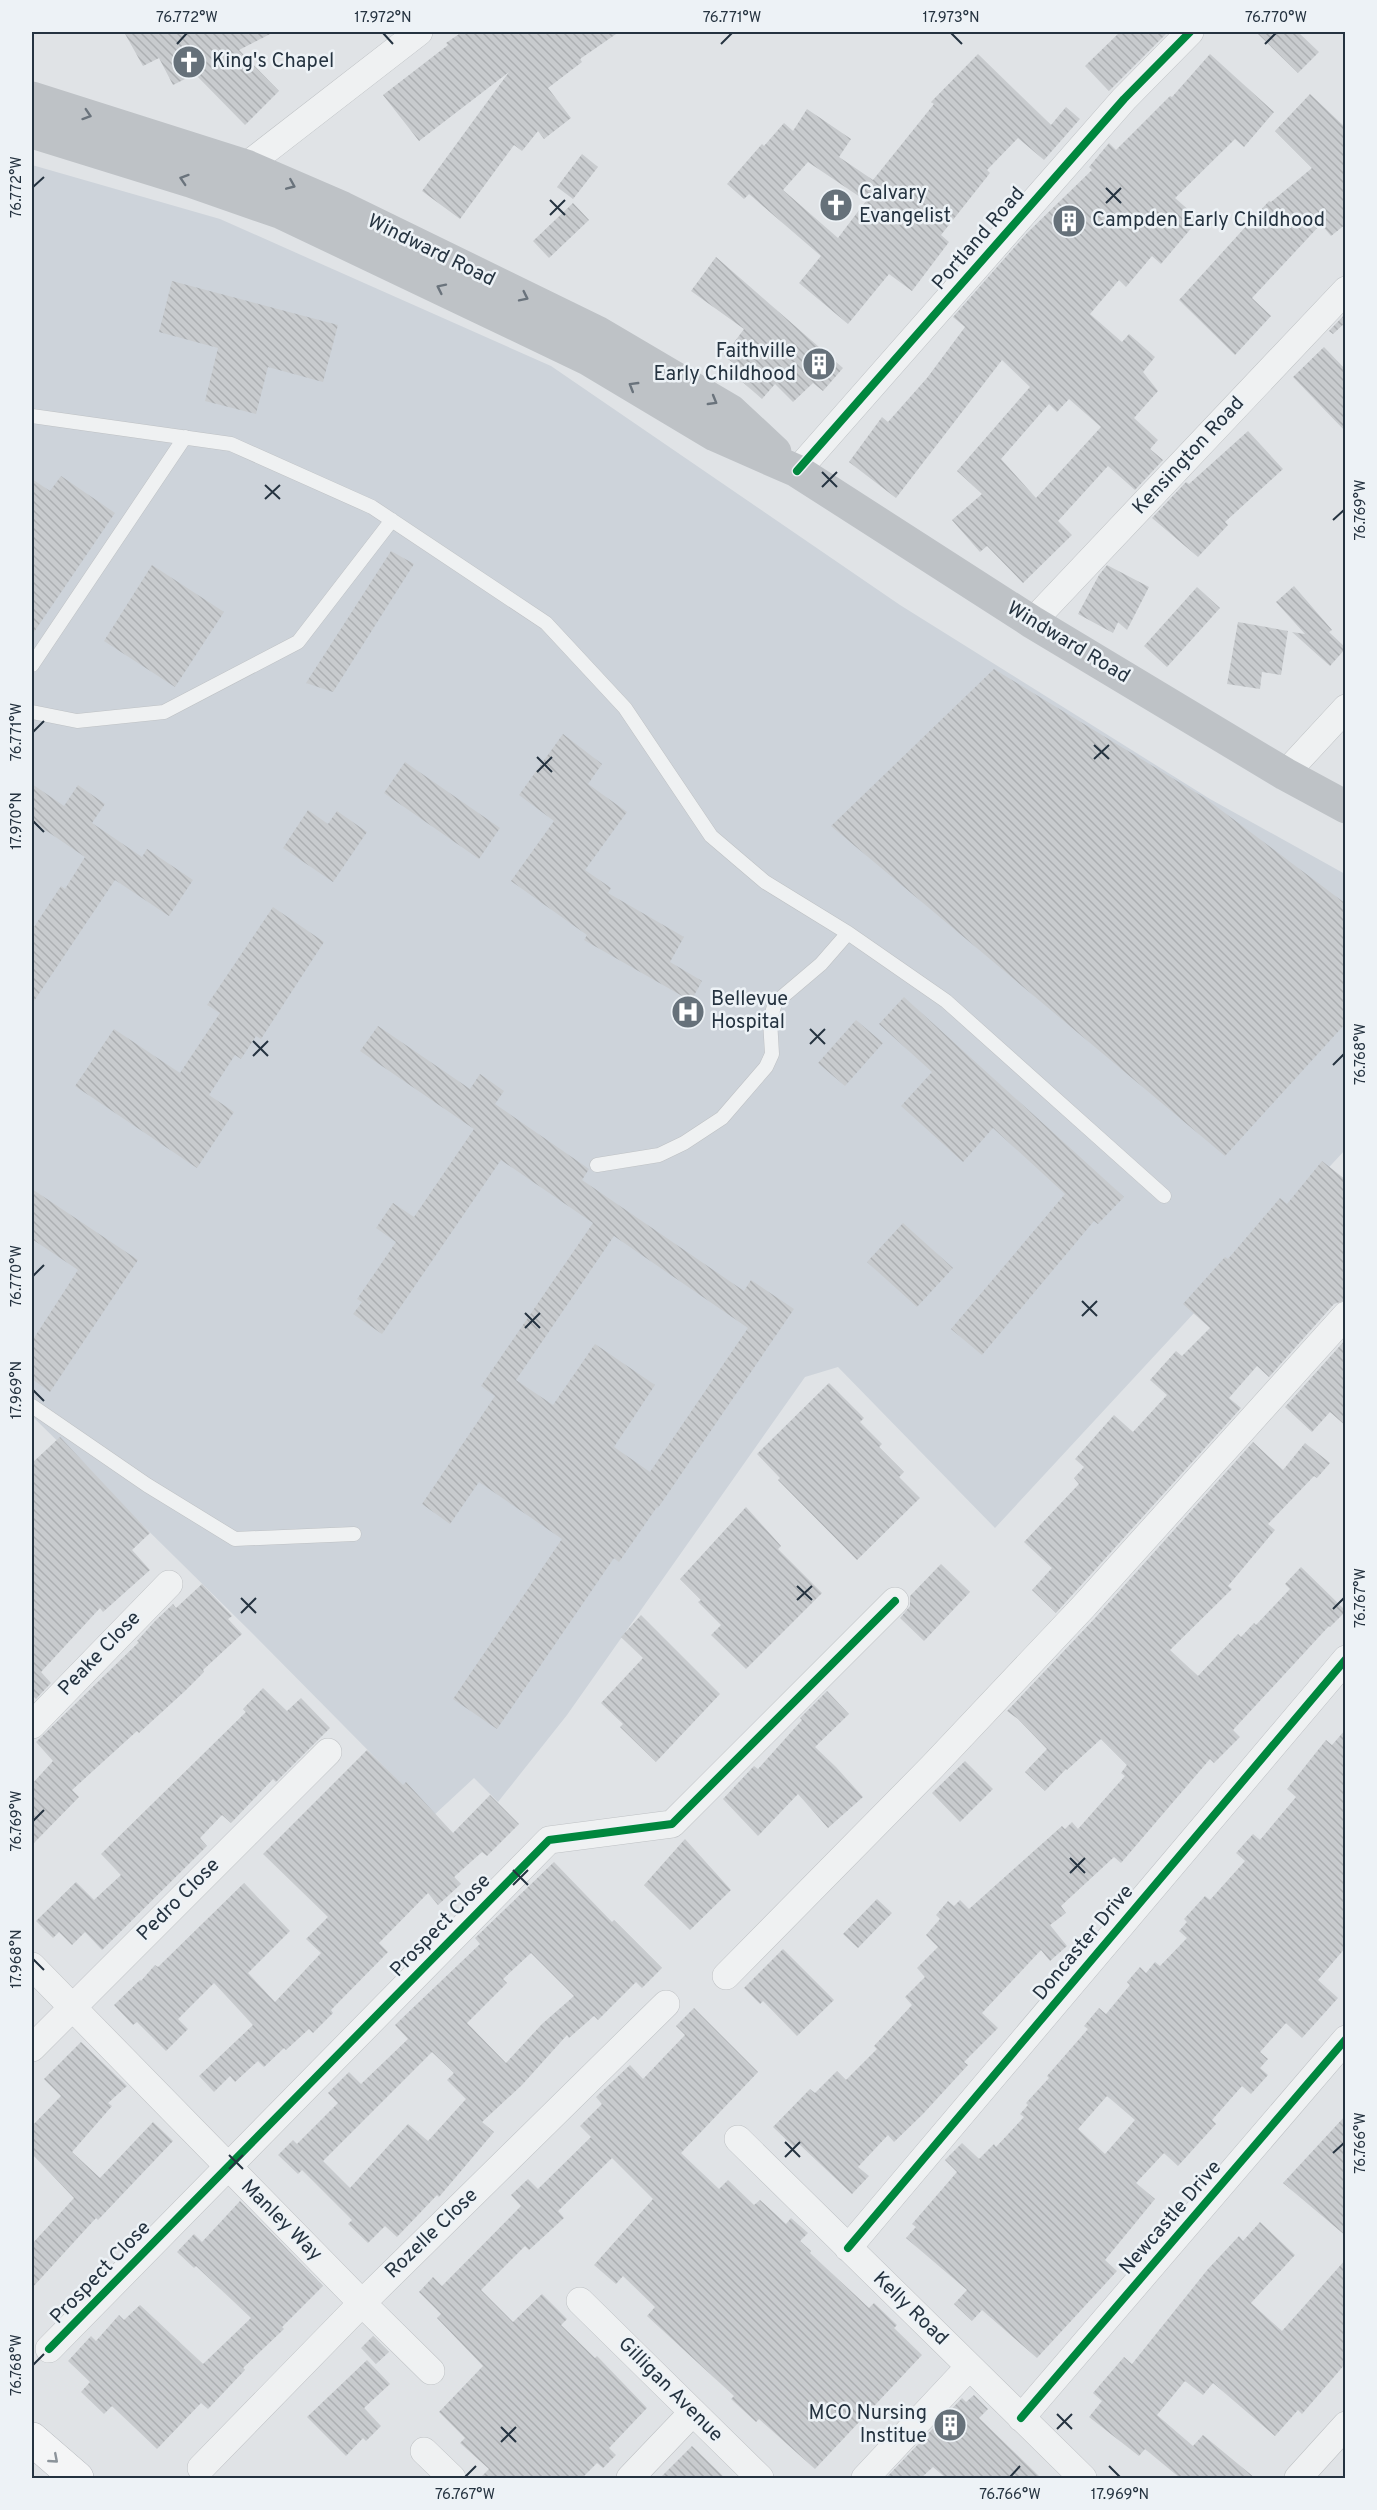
<svg xmlns="http://www.w3.org/2000/svg" width="1377" height="2510" viewBox="0 0 1377 2510" font-family="Overpass,sans-serif">
<style>
.built{fill:#cdd3da}
.building{fill:url(#building-back-hatch);fill-rule:evenodd}
.lines{fill:none;stroke-linecap:round;stroke-linejoin:round}
.service-casing{stroke:#bec1c4;stroke-width:15}
.minor-casing{stroke:#bec1c4;stroke-width:28}
.trunk-casing{stroke:#b2b6bb;stroke-width:34}
.service{stroke:#eff1f2;stroke-width:14}
.minor{stroke:#eff1f2;stroke-width:27}
.secondary{stroke:#bec2c6;stroke-width:33}
.trunk{stroke:#f4f5f6;stroke-width:33}
.cycleway-casing{stroke:#edf2f6;stroke-width:11}
.cycleway{stroke:#00873e;stroke-width:8}
.oneway{stroke:#6a737c}
.oneway2{stroke:#8c949b}
.ticks{fill:none;stroke:#253340;stroke-width:2}
.labels{text-anchor:middle;dominant-baseline:central;stroke-width:5;stroke-linejoin:round;paint-order:stroke}
.poi-label{font-size:20px;fill:#253340;stroke:#edf2f6;text-anchor:start}
.street-label{font-size:20px;fill:#253340;stroke:#edf2f6}
.neatline{fill:none;stroke:#253340;stroke-width:2}
.ticks-label{font-size:15px;text-anchor:middle;fill:#253340}
</style>
<defs>
<pattern id="building-back-hatch" width="6" height="6" patternUnits="userSpaceOnUse" patternTransform="scale(1.5)"><rect width="6" height="6" fill="#c8cbce"/><path d="M-1 5l2 2M0 0l6 6M5-1l2 2" fill="none" stroke="#acafb2"/></pattern>
</defs>
<rect width="100%" height="100%" fill="#e0e3e6"/>
<path class="built" d="M32 165 220 219 551 366 900 605 1210 799 1345 874V1150L995 1528 838 1367 805 1377 567 1715 498 1802 474 1778 433 1816 249 1630 32 1416Z"/>
<path class="building" d="M124 32H274L239 50 279 91 245 125 195 74 173 85 159 58 143 66Z
M462 32H619L580 59 582 62 548 88 571 118 544 139 538 131 522 151 514 145 460 219 422 191 509 72 419 141 383 95 448 45 446 43Z
M1120 32H1168L1109 91 1085 66Z
M1256 32H1298L1319 52 1298 73Z
M978 54 1051 125 1066 107 1080 119 1044 160 1018 138 987 170 990 173 941 235 949 242 912 291 889 274 848 324 799 283 821 256 749 194 744 199 727 184 762 144 764 146 784 123 793 131 807 109 851 139 839 157 873 180 934 104 931 102ZM808 162 866 201 838 238 783 190Z
M1210 54 1274 112 1244 147 1235 139 1175 198 1199 219 1161 264 1152 256 1126 287 1119 280 1090 314 1122 342 1129 334 1155 357 1143 372 1158 391 1134 418 1158 440 1150 449 1163 460 1135 490 1108 466 1058 521 1072 535 1023 583 987 546 980 552 952 520 982 494 957 471 1030 387 1002 360 896 498 849 462 882 417 888 422 927 378 965 327 953 317 1027 233 1092 170 1089 167 1109 143 1116 150 1170 96 1172 97ZM1069 399 1101 427 1036 498 1001 459 1049 404 1057 412Z
M1310 94 1346 128V224L1331 236 1321 224 1252 298 1271 316 1235 355 1179 300 1269 201 1271 202 1312 168 1275 131Z
M582 154 598 167 573 199 557 187Z
M573 203 589 220 549 258 533 241Z
M716 257 843 368 823 391 813 383 793 402 775 384 762 399 738 378 744 371 724 356 744 329 691 291Z
M172 281 338 325 323 382 268 367 256 414 205 401 218 348 159 332Z
M1346 313V322L1333 334 1329 331Z
M1324 347 1346 370V432L1293 377Z
M1248 431 1283 469 1225 522 1228 525 1198 557 1152 518 1186 482 1189 484Z
M61 476 115 513 32 635V479L50 491Z
M391 551 414 564 333 692 306 683Z
M152 565 224 612 175 687 104 641Z
M1107 565 1149 587 1127 630 1118 622 1113 633 1078 614 1099 575Z
M1294 586 1332 630 1329 632 1346 648 1330 666 1292 632 1305 634 1276 602Z
M1197 587 1220 608 1167 667 1144 646Z
M1238 622 1288 631 1281 675 1262 672 1260 689 1227 684Z
M994 669 1205 798 1346 904 1345 1024 1225 1156 831 826Z
M563 734 602 764 588 784 627 812 585 870 611 888 608 893 684 937 670 962 702 981 691 1001 584 940 587 935 511 881 554 821 519 795Z
M405 762 500 828 479 859 384 793Z
M32 784 64 806 78 785 105 804 92 823 142 857 147 849 193 880 169 916 115 880 32 1004V930L61 886 65 889 85 857 32 821Z
M308 810 328 824 337 811 367 832 333 882 283 848Z
M273 907 324 942 261 1039 256 1036 241 1059 235 1055 209 1095 234 1112 197 1168 75 1086 114 1029 180 1073 220 1013 207 1005Z
M904 997 1124 1197 1098 1224 1094 1221 982 1355 951 1329 1065 1194 993 1128 963 1162 901 1106 932 1072 879 1024Z
M856 1020 883 1043 845 1086 818 1063Z
M378 1026 470 1089 480 1074 504 1091 495 1104 589 1169 582 1180 744 1291 751 1280 794 1309 658 1508 657 1507 619 1562 614 1558 497 1729 453 1699 562 1539 479 1482 450 1524 422 1504 495 1396 481 1386 593 1223 501 1160 382 1334 353 1314 362 1302 357 1299 396 1242 376 1228 393 1203 414 1217 474 1129 360 1051ZM614 1236 748 1328 650 1472 614 1447 655 1385 595 1344 553 1405 516 1380Z
M1322 1161 1346 1180V1300L1334 1304 1269 1377 1257 1366 1229 1398 1241 1408 1056 1613 1032 1590 1052 1568 1024 1542 1079 1484 1074 1478 1084 1467 1075 1459 1114 1415 1133 1432 1167 1395 1150 1380 1176 1351 1182 1356 1210 1328 1183 1304 1225 1257 1228 1259 1280 1198 1287 1204Z
M32 1189 138 1260 50 1392 32 1379V1341L78 1270 32 1239Z
M903 1223 953 1268 917 1307 867 1262Z
M1346 1339V1426L1330 1412 1312 1432 1285 1407Z
M829 1383 864 1418 860 1422 882 1444 879 1447 904 1472 899 1477 920 1498 857 1560 778 1480 780 1478 757 1454Z
M60 1437 150 1533 132 1550 150 1570 103 1612 100 1608 41 1672 51 1683 36 1699 32 1695V1463Z
M1253 1442 1283 1470 1305 1443 1330 1463 1317 1478 1314 1476 1268 1524 1275 1530 1228 1586 1232 1589 1170 1650 1198 1676 1238 1634 1241 1637 1254 1623 1256 1625 1290 1589 1285 1584 1301 1567 1346 1611 1330 1627 1329 1626 1233 1730 1240 1737 1214 1763 1210 1759 1121 1863 1114 1857 1061 1906 1066 1913 1050 1925 1067 1946 1050 1961 1041 1950 982 2013 998 2028 964 2062 968 2065 923 2114 894 2142 888 2135 858 2167 869 2176 852 2194 799 2144 795 2148 773 2127 810 2089 815 2093 837 2071 846 2080 877 2049 874 2046 912 2005 905 1997 925 1977 917 1968 938 1947 926 1935 940 1919 936 1915 948 1901 954 1906 960 1900 969 1909 1062 1826 1065 1829 1072 1822 1078 1829 1125 1776 1121 1773 1127 1765 1101 1739 1067 1770 1066 1769 1045 1791 1025 1772 1047 1749 1018 1719 1007 1711 1096 1617Z
M746 1507 781 1546 778 1549 822 1593 746 1669 711 1635 721 1625 698 1602 701 1600 680 1579Z
M941 1564 970 1592 924 1641 900 1618 910 1606V1596Z
M202 1584 232 1616 228 1619 242 1634 203 1670 204 1672 185 1691 139 1733 137 1731 72 1790 79 1797 32 1845V1784L53 1761 36 1742 139 1642 137 1641 155 1621 173 1604 176 1608Z
M641 1615 720 1694 656 1762 620 1727 623 1724 601 1703 643 1658 621 1637Z
M263 1688 287 1711 301 1698 330 1728 276 1782 273 1779 231 1823 222 1815 200 1838 207 1846 102 1950 85 1932 72 1945 59 1932 53 1938 36 1921 76 1882 94 1900 121 1875 101 1854 246 1712 243 1709Z
M827 1691 849 1714 815 1747 836 1767 863 1797 828 1828 798 1794 758 1836 723 1799 754 1766 758 1769 802 1720 800 1718Z
M1346 1729V1947L1318 1980 1338 1998 1302 2038 1286 2023 1260 2052 1268 2059 1260 2068 1268 2075 1251 2094 1242 2086 1212 2120 1216 2124 1178 2166 1164 2153 1136 2183 1155 2199 1105 2260 1117 2271 1037 2358 982 2310 972 2321 954 2304 967 2290 906 2238 916 2227 912 2224 957 2172 945 2160 962 2143 979 2159 994 2144 996 2147 1024 2117 1020 2114 1028 2105 1026 2103 1049 2078 1047 2076 1088 2029 1084 2026 1099 2008 1106 2014 1130 1985 1127 1982 1140 1967 1146 1973 1155 1962 1160 1966 1187 1938 1179 1931 1187 1922 1184 1919 1205 1896 1210 1900 1245 1861 1236 1853 1253 1834 1260 1840 1296 1797 1287 1789 1326 1740 1332 1745ZM1107 2096 1135 2120 1105 2154 1078 2129Z
M367 1750 403 1785 406 1782 453 1833 490 1795 519 1824 487 1856 482 1852 454 1877 461 1884 438 1905 428 1893 379 1943 388 1952 331 2010 333 2013 313 2033 309 2029 286 2050 284 2048 264 2067 258 2061 235 2082 230 2076 214 2092 199 2076 253 2025 214 1983 178 2019 188 2029 166 2051 137 2022 133 2025 114 2005 140 1980 141 1981 155 1965 158 1967 244 1883 290 1931 248 1973 275 2002 321 1953 306 1939 328 1917 263 1854Z
M965 1761 993 1789 960 1822 932 1793Z
M685 1839 731 1890 690 1930 644 1885Z
M554 1862 612 1922 614 1920 662 1968 642 1988 636 1982 598 2020 594 2016 569 2038 567 2035 522 2085 482 2122 494 2132 439 2197 437 2195 397 2237 385 2226 368 2243 348 2224 352 2220 302 2170 298 2174 278 2155 293 2140 297 2144 338 2103 328 2093 349 2072 361 2084 408 2039 395 2025 480 1944 475 1938ZM531 1953 574 1996 542 2024 506 2063 467 2023 507 1983 503 1979ZM432 2052 454 2073 447 2080 466 2099 428 2141 408 2124 350 2188 323 2161Z
M877 1899 892 1913 858 1948 843 1934Z
M783 1949 834 2000 797 2036 763 2001 760 2004 744 1988Z
M694 2008 758 2072 681 2153 719 2189 728 2180 754 2205 760 2200 786 2224 791 2218 808 2233 800 2241 811 2251 810 2253 869 2308 874 2303 897 2325 894 2328 922 2355 815 2469 759 2419 756 2422 731 2399 734 2396 647 2316 655 2307 623 2276 616 2284 594 2265 653 2199 612 2158 558 2211 564 2218 529 2250 525 2246 481 2290 513 2322 542 2294 567 2319 561 2325 595 2358 597 2356 647 2408 609 2448 616 2455 603 2468 597 2463 582 2478H480L489 2469 460 2443 465 2438 439 2412 483 2366 437 2318 441 2314 419 2292 433 2277 442 2286 521 2206 511 2195 528 2179 538 2189 591 2137 580 2126 602 2104 596 2097 630 2065 643 2079 685 2035 676 2026Z
M81 2042 127 2086 108 2103 112 2106 72 2152 100 2178 153 2122 173 2141 98 2220 96 2218 32 2288V2244L74 2198 32 2154V2126L61 2096 44 2079Z
M1346 2115V2236L1283 2183Z
M240 2201 323 2286 282 2327 284 2329 243 2368 245 2370 208 2409 201 2403 157 2449 112 2406 104 2414 81 2392 90 2382 68 2361 91 2336 96 2341 119 2315 124 2320 140 2305 203 2364 251 2318 196 2266 194 2268 177 2252 194 2234 202 2242Z
M1260 2222 1295 2255 1251 2303 1282 2331 1346 2259V2363L1302 2414 1298 2410 1275 2436 1213 2383 1203 2395 1185 2381 1157 2415 1193 2446 1203 2435 1255 2478H1180L1145 2449 1139 2456 1089 2417 1102 2401 1093 2393 1124 2357 1132 2364 1208 2269 1239 2236 1243 2241Z
M373 2336 389 2352 376 2364 361 2348Z
M367 2360 390 2384 364 2408 381 2426 366 2441 363 2438 346 2456 307 2417Z
M974 2395 988 2409 979 2418 1041 2478H946L933 2467 921 2478H886L962 2398 966 2402Z
M692 2446 725 2478H660Z"/>
<g class="lines">
<defs>
<path id="service" d="M32 416 231 444 372 507 546 623 625 708 711 836 765 882 848 933 946 1001 1164 1196
M32 665 185 437
M32 712 77 721 164 712 298 642 392 520
M597 1165 659 1155 684 1143 722 1118 766 1067 772 1054 770 1020 775 1003 821 964 848 933
M32 1406 147 1485 235 1539 354 1534"/>
<path id="minor" d="M238 181 246 166 419 32
M797 471 1124 99 1190 32
M1032 622 1346 290
M1285 774 1346 708
M32 1725 169 1584
M32 1966 362 2303 431 2371
M726 1976 932 1767 1084 1606 1346 1315
M32 2048 328 1752
M738 2139 1083 2478
M848 2248 1346 1659
M580 2301 760 2478
M49 2349 549 1840 672 1824 895 1601
M1021 2418 1346 2039
M424 2451 452 2478
M201 2468 362 2303 666 2004
M630 2478 693 2412
M865 2478 969 2367
M1298 2478 1346 2425"/>
<path id="trunk" d="M32 2439 77 2478"/>
</defs>
<use href="#service" class="service-casing"/>
<use href="#minor" class="minor-casing"/>
<use href="#trunk" class="trunk-casing"/>
<use href="#service" class="service"/>
<use href="#minor" class="minor"/>
<path class="secondary" d="M32 98 246 166 343 208 597 332 731 411 775 452
M32 132 190 181 282 213 588 359 715 435 797 471 1032 622 1285 774 1346 807"/>
<use href="#trunk" class="trunk"/>
<defs>
<path id="cycleway" d="M797 471 1124 99 1190 32
M848 2248 1346 1659
M49 2349 549 1840 672 1824 895 1601
M1021 2418 1346 2039"/>
</defs>
<use href="#cycleway" class="cycleway-casing"/>
<use href="#cycleway" class="cycleway"/>
</g>
<defs><path id="oneway-chevron" d="M-2-3.5L2.5 0L-2 3.5" fill="none" stroke-width="1.6" stroke-linecap="round" stroke-linejoin="round" transform="scale(1.5)"/></defs>
<g class="oneway">
<use href="#oneway-chevron" transform="translate(87 115) rotate(18)"/>
<use href="#oneway-chevron" transform="translate(184 179) rotate(-162)"/>
<use href="#oneway-chevron" transform="translate(291 185) rotate(23)"/>
<use href="#oneway-chevron" transform="translate(441 288) rotate(-154)"/>
<use href="#oneway-chevron" transform="translate(524 297) rotate(26)"/>
<use href="#oneway-chevron" transform="translate(633 386) rotate(-149)"/>
<use href="#oneway-chevron" transform="translate(713 401) rotate(30)"/>
</g>
<use class="oneway2" href="#oneway-chevron" transform="translate(54 2459) rotate(41)"/>
<path class="ticks" d="M383 33 393 44M951 33 962 44M177 44 187 33M721 44 732 33M1265 44 1276 33M33 187 44 177M1106 188 1121 203M550 200 565 215M1106 203 1121 188M550 215 565 200M822 472 837 487M265 485 280 499M822 487 837 472M265 499 280 485M1333 520 1344 510M33 732 44 721M1094 745 1109 759M537 757 552 772M1094 759 1109 745M537 772 552 757M33 821 44 832M810 1029 825 1044M253 1041 268 1056M810 1044 825 1029M253 1056 268 1041M1333 1065 1344 1054M33 1276 44 1265M1082 1301 1097 1316M525 1313 540 1328M1082 1316 1097 1301M525 1328 540 1313M33 1390 44 1401M797 1586 812 1600M241 1598 256 1613M797 1600 812 1586M1333 1609 1344 1598M241 1613 256 1598M33 1821 44 1810M1070 1858 1085 1873M513 1870 528 1885M1070 1873 1085 1858M513 1885 528 1870M33 1959 44 1970M785 2142 800 2157M1333 2153 1344 2143M229 2155 243 2169M785 2157 800 2142M229 2169 243 2155M33 2365 44 2354M1057 2414 1072 2429M501 2427 516 2442M1057 2429 1072 2414M501 2442 516 2427M1109 2466 1120 2477M465 2477 476 2466M1010 2477 1020 2466"/>
<defs>
<symbol id="church-disc" viewBox="-11 -11 22 22"><circle r="9.5" fill="#66717a" stroke="#edf2f6"/><path d="M-1.2-6h2.4v3.5h3.3v2.4h-3.3V6h-2.4V-.1h-3.3v-2.4h3.3Z" fill="#fff"/></symbol>
<symbol id="building-disc" viewBox="-11 -11 22 22"><circle r="9.5" fill="#66717a" stroke="#edf2f6"/><path d="M-4-6H4V6H1V3H-1V6H-4ZM-2.5-4.3h1.7v1.8h-1.7ZM.8-4.3h1.7v1.8H.8ZM-2.5-1h1.7V.8h-1.7ZM.8-1h1.7V.8H.8Z" fill="#fff"/></symbol>
<symbol id="hospital-disc" viewBox="-11 -11 22 22"><circle r="9.5" fill="#66717a" stroke="#edf2f6"/><path d="M-5-5h3v3.5h4V-5h3V5h-3V1.5h-4V5h-3Z" fill="#fff"/></symbol>
</defs>
<g fill-rule="evenodd">
<use href="#church-disc" x="170" y="43" width="38" height="38"/>
<use href="#church-disc" x="817" y="186" width="38" height="38"/>
<use href="#building-disc" x="1050" y="202" width="38" height="38"/>
<use href="#building-disc" x="800" y="345" width="38" height="38"/>
<use href="#hospital-disc" x="669" y="993" width="38" height="38"/>
<use href="#building-disc" x="931" y="2406" width="38" height="38"/>
</g>
<g class="labels">
<g class="poi-label">
<text x="212" y="62">King's Chapel</text>
<text x="859" y="194">Calvary<tspan x="859" dy="23">Evangelist</tspan></text>
<text x="1092" y="221">Campden Early Childhood</text>
<text x="796" y="352" text-anchor="end">Faithville<tspan x="796" dy="23">Early Childhood</tspan></text>
<text x="711" y="1000">Bellevue<tspan x="711" dy="23">Hospital</tspan></text>
<text x="927" y="2414" text-anchor="end">MCO Nursing<tspan x="927" dy="23">Institue</tspan></text>
</g>
<g class="street-label">
<text transform="translate(979 239) rotate(-49)">Portland Road</text>
<text transform="translate(431 251) rotate(26)">Windward Road</text>
<text transform="translate(1189 456) rotate(-47)">Kensington Road</text>
<text transform="translate(1068 643) rotate(31)">Windward Road</text>
<text transform="translate(100 1654) rotate(-46)">Peake Close</text>
<text transform="translate(179 1900) rotate(-45)">Pedro Close</text>
<text transform="translate(441 1926) rotate(-46)">Prospect Close</text>
<text transform="translate(1084 1943) rotate(-50)">Doncaster Drive</text>
<text transform="translate(1171 2218) rotate(-49)">Newcastle Drive</text>
<text transform="translate(281 2221) rotate(45)">Manley Way</text>
<text transform="translate(432 2234) rotate(-44)">Rozelle Close</text>
<text transform="translate(101 2273) rotate(-46)">Prospect Close</text>
<text transform="translate(910 2309) rotate(44)">Kelly Road</text>
<text transform="translate(670 2390) rotate(45)">Gilligan Avenue</text>
</g>
</g>
<rect width="1377" height="2510" fill="none" stroke="#edf2f6" stroke-width="66"/>
<rect x="33" y="33" width="1311" height="2444" class="neatline"/>
<g class="ticks-label">
<text x="187" y="22">76.772°W</text>
<text x="383" y="22">17.972°N</text>
<text x="732" y="22">76.771°W</text>
<text x="951" y="22">17.973°N</text>
<text x="1276" y="22">76.770°W</text>
<text transform="translate(16 187) rotate(-90)" y="5">76.772°W</text>
<text transform="translate(1360 510) rotate(-90)" y="5">76.769°W</text>
<text transform="translate(16 732) rotate(-90)" y="5">76.771°W</text>
<text transform="translate(16 821) rotate(-90)" y="5">17.970°N</text>
<text transform="translate(1360 1054) rotate(-90)" y="5">76.768°W</text>
<text transform="translate(16 1276) rotate(-90)" y="5">76.770°W</text>
<text transform="translate(16 1390) rotate(-90)" y="5">17.969°N</text>
<text transform="translate(1360 1598) rotate(-90)" y="5">76.767°W</text>
<text transform="translate(16 1821) rotate(-90)" y="5">76.769°W</text>
<text transform="translate(16 1959) rotate(-90)" y="5">17.968°N</text>
<text transform="translate(1360 2143) rotate(-90)" y="5">76.766°W</text>
<text transform="translate(16 2365) rotate(-90)" y="5">76.768°W</text>
<text x="465" y="2499">76.767°W</text>
<text x="1010" y="2499">76.766°W</text>
<text x="1120" y="2499">17.969°N</text>
</g>
</svg>
